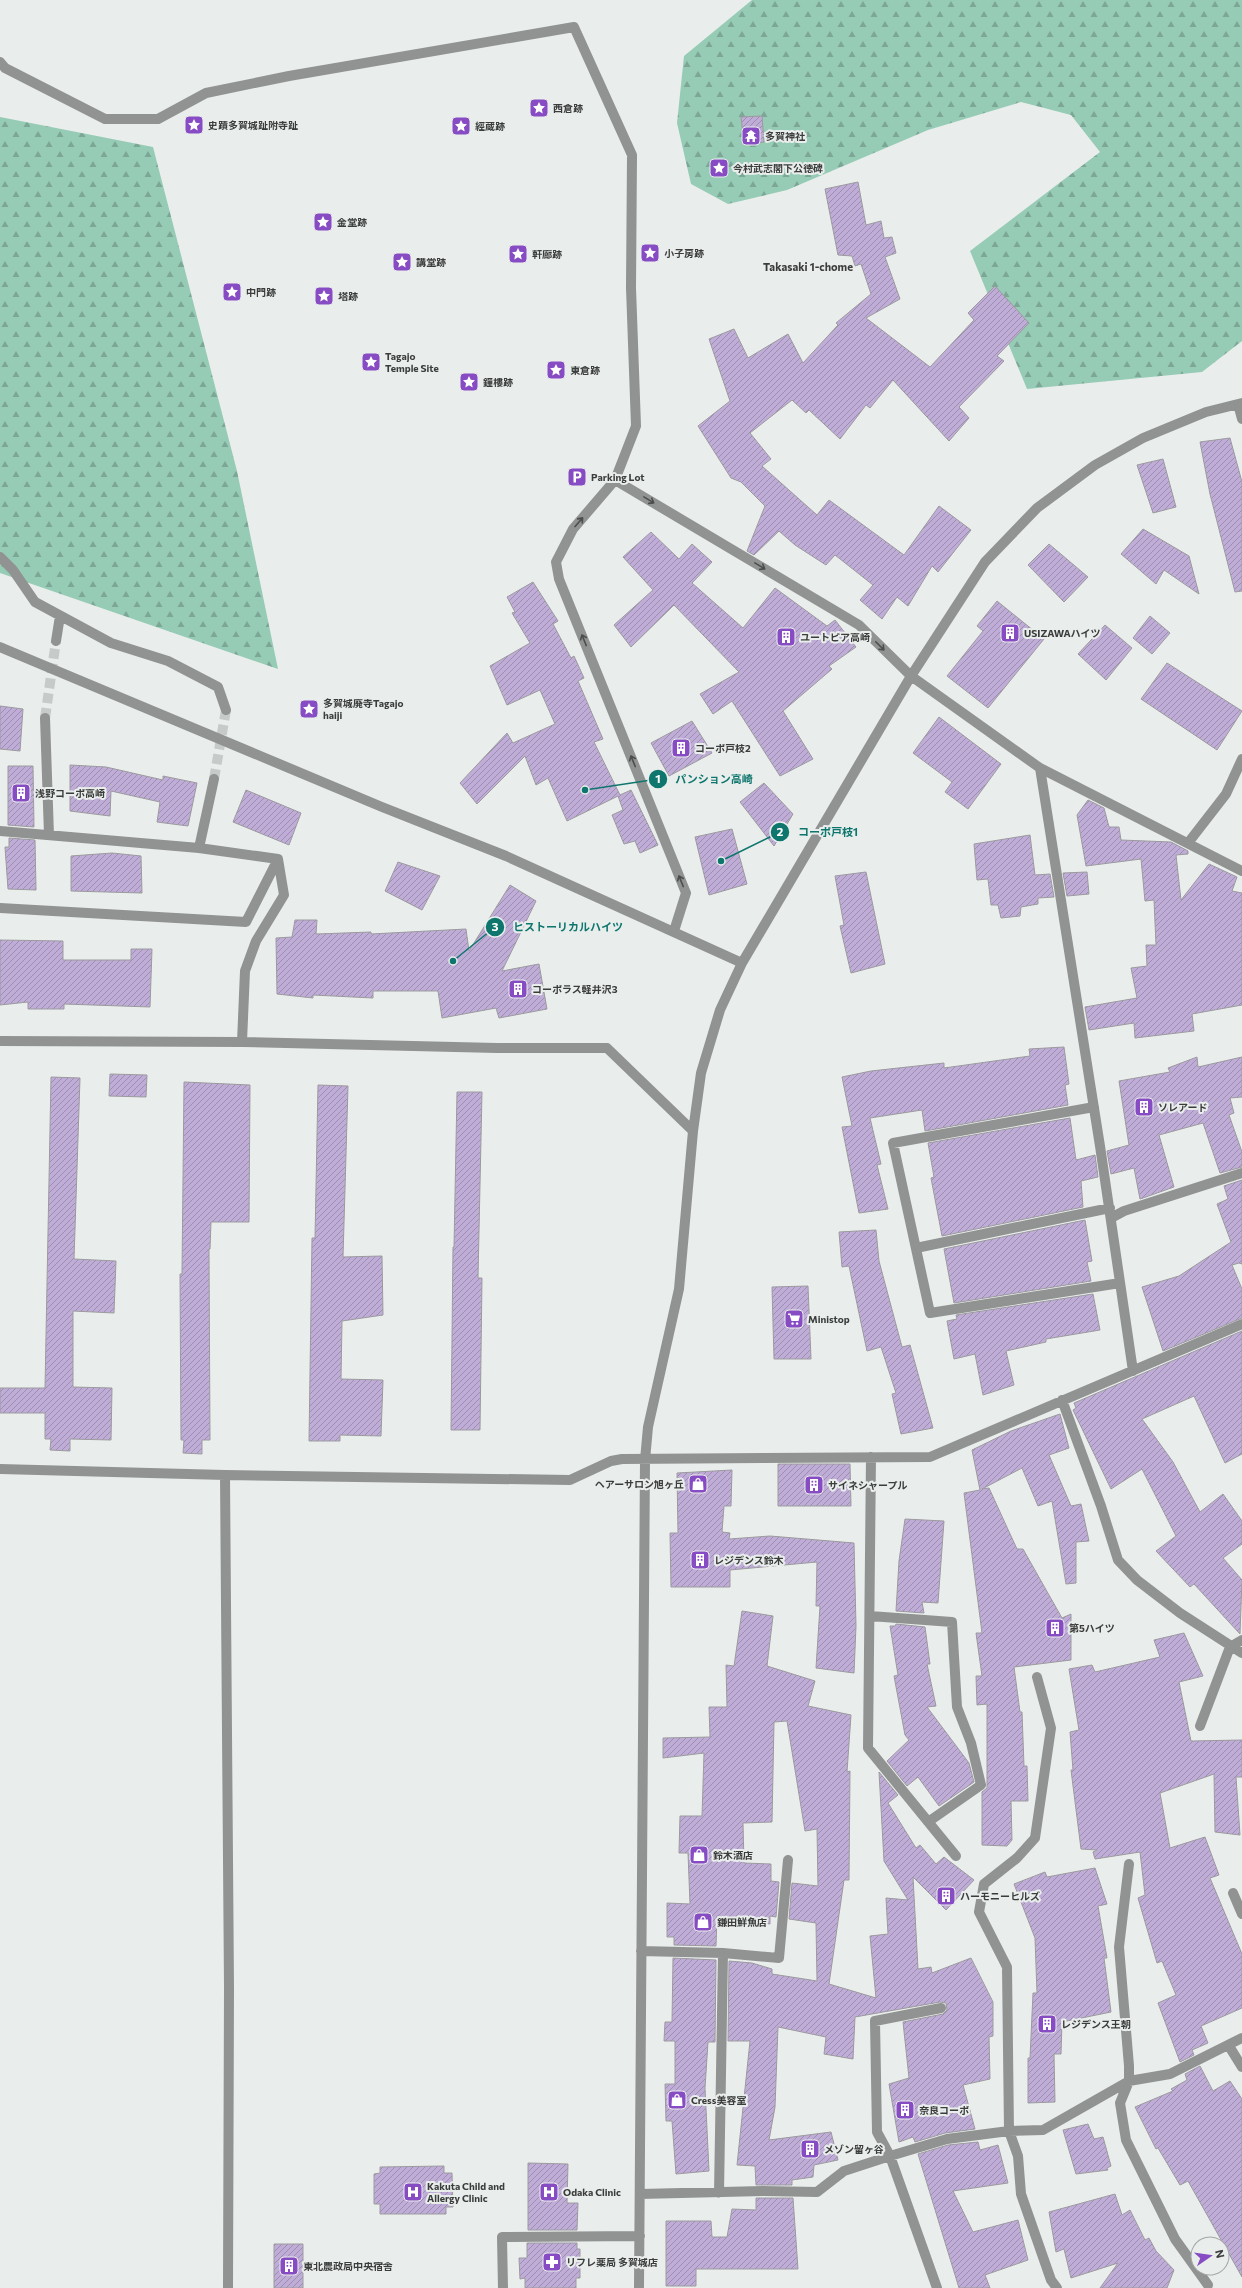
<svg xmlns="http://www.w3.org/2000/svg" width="1242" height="2288" viewBox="0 0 1242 2288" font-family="Commissioner,'Noto Sans JP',sans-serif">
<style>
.forest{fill:url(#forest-firs)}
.building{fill:url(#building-hatch);stroke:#9c9a9e}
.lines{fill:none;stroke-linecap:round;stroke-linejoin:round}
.minor-tunnel{stroke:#c6cbc9;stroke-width:10;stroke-dasharray:10 5;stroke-linecap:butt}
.minor{stroke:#919392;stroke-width:10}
.oneway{stroke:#4c4e4d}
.labels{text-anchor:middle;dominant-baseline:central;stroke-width:4;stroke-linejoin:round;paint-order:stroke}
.poi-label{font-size:10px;font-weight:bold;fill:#3b3d3c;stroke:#e9eeec;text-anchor:start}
.neighbourhood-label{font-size:11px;font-weight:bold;fill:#3b3d3c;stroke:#e9eeec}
.leader{fill:none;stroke:#0f766e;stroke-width:1.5}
.callout-dot{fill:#0f766e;stroke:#e9eeec;stroke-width:1.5}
.mark-label{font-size:12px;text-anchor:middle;font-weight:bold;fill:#fff}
.callout-label{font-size:11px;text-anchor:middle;font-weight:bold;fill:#0f766e;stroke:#e9eeec;stroke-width:4;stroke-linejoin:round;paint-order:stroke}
</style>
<defs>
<pattern id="forest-firs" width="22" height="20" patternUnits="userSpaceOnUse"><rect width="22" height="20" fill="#96cbb6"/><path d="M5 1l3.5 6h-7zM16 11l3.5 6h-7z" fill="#7ca695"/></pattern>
<pattern id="building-hatch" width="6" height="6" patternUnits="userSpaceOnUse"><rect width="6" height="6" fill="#bfadd8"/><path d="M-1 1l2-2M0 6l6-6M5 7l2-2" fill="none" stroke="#9c8eb0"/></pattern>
</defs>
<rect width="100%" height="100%" fill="#e9eeec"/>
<path class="forest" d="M752 0H1242V341L1202 372 1027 389 970 251 1100 152 1071 115 1021 102 928 130 787 190 728 204 691 184 677 123 684 56Z
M0 117 153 147 237 471 278 669 0 573Z"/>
<path class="building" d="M762 116 764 142 744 144 741 117Z
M858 182 866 225 881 221 884 238 892 237 896 253 885 257 900 299 866 318 930 367 974 320 968 313 995 286 1029 323 997 356 1004 361 959 407 969 418 949 441 893 380 870 408 866 405 840 439 809 410 806 413 792 400 750 433 771 459 762 466 817 515 829 500 904 555 939 506 971 530 938 572 932 566 908 606 897 597 882 619 860 600 873 585 835 555 826 565 795 545 779 531 754 555 747 551 765 506 741 482 731 478 698 426 730 401 709 339 734 329 748 358 788 334 803 363 838 325 836 323 871 294 861 264 855 266 852 256 838 255 825 189Z
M1230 438 1242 482V591L1235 592 1210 494 1200 442Z
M1163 459 1176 507 1153 513 1137 465Z
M1143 529 1189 556 1199 594 1164 570 1156 584 1121 554Z
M651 532 679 559 692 544 712 562 692 583 743 628 775 588 827 626 835 620 856 647 829 666 832 669 783 711 813 759 780 776 732 701 713 714 700 694 739 672 674 605 631 647 614 625 653 590 623 557Z
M1049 544 1088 577 1064 602 1028 565Z
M533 582 558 621 553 624 571 658 574 656 584 678 578 681 603 739 594 742 620 795 631 790 658 845 640 853 635 841 624 844 612 815 623 810 618 796 567 821 548 778 536 785 525 756 477 804 460 783 507 733 513 743 555 724 540 690 507 705 490 666 530 643 512 613 515 612 507 597Z
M997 601 1044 639 988 708 947 676 983 631 977 626Z
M1150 616 1170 633 1152 654 1133 638Z
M1105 625 1132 648 1106 680 1078 654Z
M1167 663 1242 711 1217 750 1141 699Z
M0 706 23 709 20 751 0 749Z
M939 717 1001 764 968 809 945 792 952 782 913 753Z
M692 721 712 753 669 776 651 743Z
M70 765 106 767 163 780V776L197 783 188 826 157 822 160 802 111 791 110 816 70 811Z
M8 766H33L34 827 8 825Z
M764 783 793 814 774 846 740 802Z
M246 790 301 813 289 845 233 822Z
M1088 800 1104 808 1109 827H1119L1121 840 1171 842 1188 851V854L1176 855 1181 900 1209 864 1237 877 1232 891 1242 893V1005L1192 1014 1194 1031 1135 1038 1134 1023 1089 1030 1085 1007 1137 998 1131 968 1147 966 1146 945H1156L1154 900 1145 901 1141 859 1086 866 1077 815Z
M732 829 747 884 709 895 695 837Z
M1030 835 1035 875 1050 874 1054 897 1038 898V904L1021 907 1020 916 1001 918 998 905H991L988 879 977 880 974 844Z
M9 838 35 840 36 890 8 889 5 847H9Z
M112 853 141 856 142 893 71 891V856Z
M398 862 440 876 422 910 385 891Z
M866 872 885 964 851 973 840 926 844 925 835 876Z
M1087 872 1089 894 1067 896 1063 873Z
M510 885 536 901 502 971 539 964 547 1009 499 1018 496 1008 442 1018 438 991H373V998L313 995V998L277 994 276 938 292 937 295 920H317L316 934 371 932V934L466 929 469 951Z
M0 940 63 941V960H131V949H152L150 1007 64 1004V1009H28V1002L0 1005Z
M1064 1047 1069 1084 1065 1085 1068 1105 925 1131 922 1110 870 1118 881 1164 877 1165 888 1209 859 1213 842 1127 852 1126 842 1077 871 1071 944 1063V1068L1030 1056 1029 1049Z
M1197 1057 1198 1067 1242 1057V1097L1230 1098 1234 1113 1229 1115 1242 1152V1167L1220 1173 1203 1123 1159 1135 1174 1187 1140 1199 1134 1168 1111 1174 1107 1151 1129 1145 1119 1081 1170 1072 1168 1068Z
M110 1074 147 1075 146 1097 109 1096Z
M51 1077 80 1078 74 1259 116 1261 114 1313 73 1311V1387L112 1388 111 1440 70 1439V1451L50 1450 51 1439H45V1413H0V1388H45Z
M184 1082 250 1085 249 1222H211L210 1249H209L210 1440H202V1454L183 1453 184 1440H181L180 1274H182Z
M318 1085 348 1086 343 1257 382 1256 383 1315 342 1321 341 1379 383 1380 381 1436 340 1435V1441H309L312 1238H315Z
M457 1092H482L478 1278H482L480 1430H451L453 1247H454Z
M1070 1118 1076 1160 1095 1155 1098 1177 1081 1181 1083 1207 942 1236 931 1178 934 1177 928 1143Z
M1242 1180V1264L1239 1263 1232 1265 1242 1289V1318L1163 1351 1142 1287 1179 1276 1231 1242 1217 1204 1228 1199 1224 1186Z
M1085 1220 1092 1261 1087 1262 1091 1281 954 1303 944 1249Z
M876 1230 879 1261 902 1347 910 1345 933 1428 901 1434 892 1394 896 1393 881 1347 867 1351 849 1266 842 1267 839 1232Z
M808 1286 811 1359H774L772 1287Z
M1093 1294 1100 1330 1046 1339V1342L1006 1351 1014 1385 983 1395 975 1354 954 1359 947 1321 957 1319 956 1315Z
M1242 1331V1454L1225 1463 1194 1396 1142 1419 1173 1462 1200 1512 1223 1494 1242 1521V1544L1223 1558 1242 1580 1240 1634 1194 1584 1190 1587 1156 1551 1176 1536 1142 1469 1111 1489 1073 1410 1076 1408 1074 1403Z
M1060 1414 1069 1448 1049 1455 1071 1506 1081 1504 1089 1541 1076 1542V1583L1066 1584 1052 1501 1038 1506 1022 1468 982 1489 989 1488 1017 1549H1023L1062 1618 1071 1614V1660L1014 1667 1020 1712H1022L1024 1766H1027L1028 1801H1011L1012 1840 1007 1846 982 1845V1792L987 1788V1704L977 1705 976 1676H982L976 1633H982L964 1493 980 1490 972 1450 1011 1431Z
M778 1464H850L851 1506H778Z
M732 1470 731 1506H724L722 1532 730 1533 729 1539 770 1536 854 1543 856 1626 854 1673 816 1668 820 1606H816L817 1562 730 1570V1587H671L670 1533H678L677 1473Z
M905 1519 944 1521 938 1603 922 1602 924 1613 896 1611 899 1561Z
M742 1611 773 1616 767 1666 815 1681 808 1706 851 1715 847 1772 850 1771 849 1880H844L829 1984 876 1998 870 1936 888 1934 886 1898 908 1900 884 1861 879 1772 898 1795 888 1803 916 1848 920 1845 936 1864 944 1857 974 1880 946 1910 913 1877 918 1969 931 1967 932 1973 971 1958 993 2002V2036L989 2037 990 2079 963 2085 975 2129 945 2133 915 2142 913 2137 899 2142 889 2084 909 2078 903 2022 943 2014 947 2010 946 2003 940 2002 855 2017 853 2059 824 2054 826 2037 778 2027 775 2107 769 2140 831 2132 838 2160 814 2165 813 2177 792 2180V2185H756L755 2166 737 2165 750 2041H728L729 1961 752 1963 772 1969V1974L817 1981 816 1923 789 1919 792 1883 818 1886 817 1829 805 1831 787 1721 774 1722 772 1822 743 1823 744 1863 771 1864V1881L779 1882 776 1917 770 1916V1924L717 1916 716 1946 674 1945V1937H667V1903L690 1904 688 1853H679L680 1816H702L704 1753 663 1758V1738L710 1737 709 1707H727L726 1665 734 1666Z
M896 1624 925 1627 930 1664H927L936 1706 927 1707 969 1763 974 1782 939 1806 918 1777 907 1786 887 1761 909 1740 905 1735 894 1676 898 1675 890 1626H895Z
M1184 1633 1203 1676 1179 1682 1191 1741 1242 1740V1777H1236L1240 1835 1215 1832 1214 1774 1160 1793 1170 1848 1205 1837 1219 1875 1210 1878 1242 1954V2008L1201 2026 1208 2043 1192 2050 1194 2055 1180 2062 1158 2003 1176 1995 1162 1961 1157 1963 1138 1898 1145 1895 1140 1852 1095 1859 1093 1852 1097 1850 1081 1849 1071 1770H1073L1070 1732 1079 1730 1069 1669 1092 1665 1095 1672 1160 1657 1154 1640Z
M1095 1868 1107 1904 1098 1906 1107 1958H1104L1111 2012 1062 2022 1061 2054H1054L1055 2102 1028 2103V2058H1030L1033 1993H1037L1035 1938 1014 1884 1045 1872 1047 1877Z
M673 1958 716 1960 715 2042H708L705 2088 709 2171 676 2174 672 2121H666L665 2084H675V2041H664L665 2022H672Z
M1200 2066 1213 2091 1230 2081 1242 2099V2277L1188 2181 1180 2185 1158 2148 1156 2149 1135 2107 1173 2091 1171 2089 1187 2080 1185 2074Z
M1088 2124 1094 2139 1103 2137 1111 2166 1107 2168 1108 2170 1076 2174 1063 2130Z
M978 2142 980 2150 998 2145 1008 2183 953 2191 973 2232 1018 2220 1028 2260 985 2275 990 2288H959L918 2154 948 2145Z
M528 2163 568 2164 567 2203H578L577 2230H528Z
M444 2166V2173H452L453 2207H446V2214H380V2204H374V2174L380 2173V2167Z
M1115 2194 1122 2215 1130 2210 1145 2240 1149 2238 1156 2251 1174 2270 1167 2288H1100L1118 2263 1071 2278 1064 2249 1056 2252 1049 2212Z
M756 2198H793L798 2269H696V2286H666V2221H711L712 2237H727L732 2209 756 2210Z
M527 2243H577V2249H580V2278H576V2288H525V2278L520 2279 519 2258H527Z
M274 2244H303V2288H274Z"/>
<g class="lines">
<path class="minor-tunnel" d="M45 718 56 641
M214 779 226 710"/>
<path class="minor" d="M0 62 5 68 105 119H158L206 93 289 76 574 27 632 155 631 288 636 426 615 480 573 529 556 562 559 579 686 893 674 931
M1238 404 1242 419
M615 480 859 625 911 676 1040 768 1242 871
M0 557 13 570 35 602 111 643 168 661 218 687 226 710
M56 641 60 616
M0 647 382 807 506 856 742 963
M45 718 49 835
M1040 768 1100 1146 1133 1371
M0 831 199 848 278 859 284 895 256 941 245 971 242 1042
M1188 843 1226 794 1242 759
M199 848 214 779
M0 908 246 922 278 859
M0 1041 242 1042 497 1048H607L693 1131
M1094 1107 893 1143 930 1313 1120 1283
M1111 1218 1124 1211 1242 1173
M916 1248 1110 1208
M1062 1400 1101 1506 1118 1560 1137 1580 1180 1613 1242 1653
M871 1457 868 1748 956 1856
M0 1469 225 1475 570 1480 611 1461 622 1459 930 1457 1242 1324
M225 1475 229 1988 228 2288
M870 1616 952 1622 957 1707 971 1743 981 1785 928 1822
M1037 1677 1051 1728 1035 1838 1017 1858 984 1884 979 1912 1007 1967 1009 2131 1043 2130 1129 2081 1170 2074 1242 2038
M1200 1726 1230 1647 1242 1640
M1129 1864 1119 1947 1129 2066V2081L1120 2103 1126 2140 1175 2239 1208 2285
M1233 1893 1242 1914
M641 1951 723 1953 779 1958 788 1860
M1229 2046 1242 2067
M719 2193 723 1953
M640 2194 763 2191 817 2192 844 2171 890 2156 947 2139 1009 2131 1018 2156 1021 2194 1051 2280 1057 2288
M503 2288 502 2237 640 2236
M639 2288 645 1460 648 1427 679 1289 693 1131 701 1073 720 1010 742 963 911 676 985 562 1037 508 1095 465 1143 438 1206 412 1242 403
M937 2288 890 2156 877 2132 875 2021 941 2008"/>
</g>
<defs><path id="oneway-shaft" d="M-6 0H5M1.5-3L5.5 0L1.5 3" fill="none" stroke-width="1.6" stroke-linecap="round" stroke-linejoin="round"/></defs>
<g class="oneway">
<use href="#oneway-shaft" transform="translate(649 500) rotate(31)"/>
<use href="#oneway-shaft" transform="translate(579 522) rotate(-49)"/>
<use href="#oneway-shaft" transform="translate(760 566) rotate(31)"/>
<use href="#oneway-shaft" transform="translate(584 640) rotate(-112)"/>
<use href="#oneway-shaft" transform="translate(880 646) rotate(45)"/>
<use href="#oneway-shaft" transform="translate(633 761) rotate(-112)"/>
<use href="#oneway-shaft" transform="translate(681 881) rotate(-112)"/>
</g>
<defs>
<symbol id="sight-square" viewBox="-11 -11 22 22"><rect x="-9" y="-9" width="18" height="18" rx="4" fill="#874cc3" stroke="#e9eeec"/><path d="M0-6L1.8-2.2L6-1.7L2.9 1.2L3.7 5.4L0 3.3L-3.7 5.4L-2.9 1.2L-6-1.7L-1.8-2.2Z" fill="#fff"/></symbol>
<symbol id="temple-square" viewBox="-11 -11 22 22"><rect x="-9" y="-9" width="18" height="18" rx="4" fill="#874cc3" stroke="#e9eeec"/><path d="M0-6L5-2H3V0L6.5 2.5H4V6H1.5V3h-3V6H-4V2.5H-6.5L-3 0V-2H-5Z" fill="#fff"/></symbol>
<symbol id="parking-square" viewBox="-11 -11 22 22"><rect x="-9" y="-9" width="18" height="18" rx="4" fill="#874cc3" stroke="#e9eeec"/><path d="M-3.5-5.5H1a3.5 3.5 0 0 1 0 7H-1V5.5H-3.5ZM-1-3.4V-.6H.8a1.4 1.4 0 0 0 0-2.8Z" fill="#fff"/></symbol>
<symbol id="building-square" viewBox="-11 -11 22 22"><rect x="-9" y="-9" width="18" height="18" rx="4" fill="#874cc3" stroke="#e9eeec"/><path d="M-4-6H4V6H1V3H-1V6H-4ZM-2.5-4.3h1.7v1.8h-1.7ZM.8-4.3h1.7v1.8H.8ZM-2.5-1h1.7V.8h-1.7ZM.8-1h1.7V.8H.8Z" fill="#fff"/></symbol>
<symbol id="supermarket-square" viewBox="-11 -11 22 22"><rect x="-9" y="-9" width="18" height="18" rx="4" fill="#874cc3" stroke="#e9eeec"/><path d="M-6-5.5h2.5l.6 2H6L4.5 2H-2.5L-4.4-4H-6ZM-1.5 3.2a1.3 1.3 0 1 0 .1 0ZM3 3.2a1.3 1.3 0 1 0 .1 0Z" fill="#fff"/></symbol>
<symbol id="shop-square" viewBox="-11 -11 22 22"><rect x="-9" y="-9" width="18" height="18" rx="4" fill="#874cc3" stroke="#e9eeec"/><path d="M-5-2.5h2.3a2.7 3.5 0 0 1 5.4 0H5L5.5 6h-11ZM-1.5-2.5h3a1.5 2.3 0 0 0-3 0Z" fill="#fff"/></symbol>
<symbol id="hospital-square" viewBox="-11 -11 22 22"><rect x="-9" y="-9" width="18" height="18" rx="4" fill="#874cc3" stroke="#e9eeec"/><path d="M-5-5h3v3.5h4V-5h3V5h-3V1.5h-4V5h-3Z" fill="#fff"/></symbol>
<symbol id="pharmacy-square" viewBox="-11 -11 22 22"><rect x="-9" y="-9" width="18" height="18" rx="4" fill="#874cc3" stroke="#e9eeec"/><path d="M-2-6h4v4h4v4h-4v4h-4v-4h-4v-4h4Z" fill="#fff"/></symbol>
</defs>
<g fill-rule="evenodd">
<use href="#sight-square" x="528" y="97" width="22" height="22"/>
<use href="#sight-square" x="183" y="114" width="22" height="22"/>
<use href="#sight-square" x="450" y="115" width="22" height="22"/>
<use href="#temple-square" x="740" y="125" width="22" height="22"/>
<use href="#sight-square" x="708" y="157" width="22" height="22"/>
<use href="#sight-square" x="312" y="211" width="22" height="22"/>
<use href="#sight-square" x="639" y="242" width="22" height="22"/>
<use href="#sight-square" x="507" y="243" width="22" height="22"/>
<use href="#sight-square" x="391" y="251" width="22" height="22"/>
<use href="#sight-square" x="221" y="281" width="22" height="22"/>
<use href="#sight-square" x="313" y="285" width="22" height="22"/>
<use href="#sight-square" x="360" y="351" width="22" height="22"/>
<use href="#sight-square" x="545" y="359" width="22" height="22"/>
<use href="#sight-square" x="458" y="371" width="22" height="22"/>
<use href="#parking-square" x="566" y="466" width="22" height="22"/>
<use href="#building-square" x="999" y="622" width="22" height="22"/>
<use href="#building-square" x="775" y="626" width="22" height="22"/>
<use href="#sight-square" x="298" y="698" width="22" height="22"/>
<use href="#building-square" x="670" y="737" width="22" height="22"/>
<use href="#building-square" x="10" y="782" width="22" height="22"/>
<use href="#building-square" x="507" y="978" width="22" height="22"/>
<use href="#building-square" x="1133" y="1096" width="22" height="22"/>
<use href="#supermarket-square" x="783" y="1308" width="22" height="22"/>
<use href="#shop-square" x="687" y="1473" width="22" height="22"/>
<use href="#building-square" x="803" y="1474" width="22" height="22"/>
<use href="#building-square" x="689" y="1549" width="22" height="22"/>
<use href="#building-square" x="1044" y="1617" width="22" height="22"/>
<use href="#shop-square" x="688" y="1844" width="22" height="22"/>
<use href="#building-square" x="935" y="1885" width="22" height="22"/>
<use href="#shop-square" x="692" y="1911" width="22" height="22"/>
<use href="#building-square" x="1036" y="2013" width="22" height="22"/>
<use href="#shop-square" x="666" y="2089" width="22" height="22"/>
<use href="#building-square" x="894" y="2099" width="22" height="22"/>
<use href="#building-square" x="799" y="2138" width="22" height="22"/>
<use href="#hospital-square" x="402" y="2181" width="22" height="22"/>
<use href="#hospital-square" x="538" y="2181" width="22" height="22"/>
<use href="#pharmacy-square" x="541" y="2251" width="22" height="22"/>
<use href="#building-square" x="278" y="2255" width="22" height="22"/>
</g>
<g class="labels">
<g class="poi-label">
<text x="553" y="108">西倉跡</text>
<text x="208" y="125">史蹟多賀城趾附寺趾</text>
<text x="475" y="126">經蔵跡</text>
<text x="765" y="136">多賀神社</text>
<text x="733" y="168">今村武志閣下公徳碑</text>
<text x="337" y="222">金堂跡</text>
<text x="664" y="253">小子房跡</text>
<text x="532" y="254">軒廊跡</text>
<text x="416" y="262">講堂跡</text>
<text x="246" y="292">中門跡</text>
<text x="338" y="296">塔跡</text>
<text x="385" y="356">Tagajo<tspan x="385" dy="12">Temple Site</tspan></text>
<text x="570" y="370">東倉跡</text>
<text x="483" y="382">鐘樓跡</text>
<text x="591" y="477">Parking Lot</text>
<text x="1024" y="633">USIZAWAハイツ</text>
<text x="800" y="637">ユートピア高崎</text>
<text x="323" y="703">多賀城廃寺Tagajo<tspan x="323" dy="12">haiji</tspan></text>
<text x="695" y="748">コーポ戸枝2</text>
<text x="35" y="793">浅野コーポ高崎</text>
<text x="532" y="989">コーポラス軽井沢3</text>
<text x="1158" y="1107">ソレアード</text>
<text x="808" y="1319">Ministop</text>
<text x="684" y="1484" text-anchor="end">ヘアーサロン旭ヶ丘</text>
<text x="828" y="1485">サイネシャープル</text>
<text x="714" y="1560">レジデンス鈴木</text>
<text x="1069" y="1628">第5ハイツ</text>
<text x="713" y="1855">鈴木酒店</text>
<text x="960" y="1896">ハーモニーヒルズ</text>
<text x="717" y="1922">鎌田鮮魚店</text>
<text x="1061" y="2024">レジデンス王朝</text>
<text x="691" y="2100">Cress美容室</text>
<text x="919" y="2110">奈良コーポ</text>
<text x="824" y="2149">メゾン留ヶ谷</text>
<text x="427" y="2186">Kakuta Child and<tspan x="427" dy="12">Allergy Clinic</tspan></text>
<text x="563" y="2192">Odaka Clinic</text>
<text x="566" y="2262">リフレ薬局 多賀城店</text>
<text x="303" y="2266">東北農政局中央宿舎</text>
</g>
<g class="neighbourhood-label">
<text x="808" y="266">Takasaki 1-chome</text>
</g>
</g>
<path class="leader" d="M585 790L658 779M721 861L780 832M453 961L495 927"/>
<g class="callout-dot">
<circle cx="585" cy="790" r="4"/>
<circle cx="721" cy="861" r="4"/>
<circle cx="453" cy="961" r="4"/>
<circle cx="658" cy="779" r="10"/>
<circle cx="780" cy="832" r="10"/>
<circle cx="495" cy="927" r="10"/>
</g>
<g class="mark-label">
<text x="658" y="783">1</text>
<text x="780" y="836">2</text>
<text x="495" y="931">3</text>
</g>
<g class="callout-label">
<text x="714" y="783">パンション高崎</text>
<text x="828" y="836">コーポ戸枝1</text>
<text x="568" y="931">ヒストーリカルハイツ</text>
</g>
<g transform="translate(1210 2256) rotate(77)"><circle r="19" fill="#e9eeec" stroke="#a3a7a6"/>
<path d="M0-3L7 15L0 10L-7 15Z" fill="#874cc3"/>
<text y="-6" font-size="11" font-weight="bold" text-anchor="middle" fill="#3b3d3c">N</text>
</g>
</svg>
